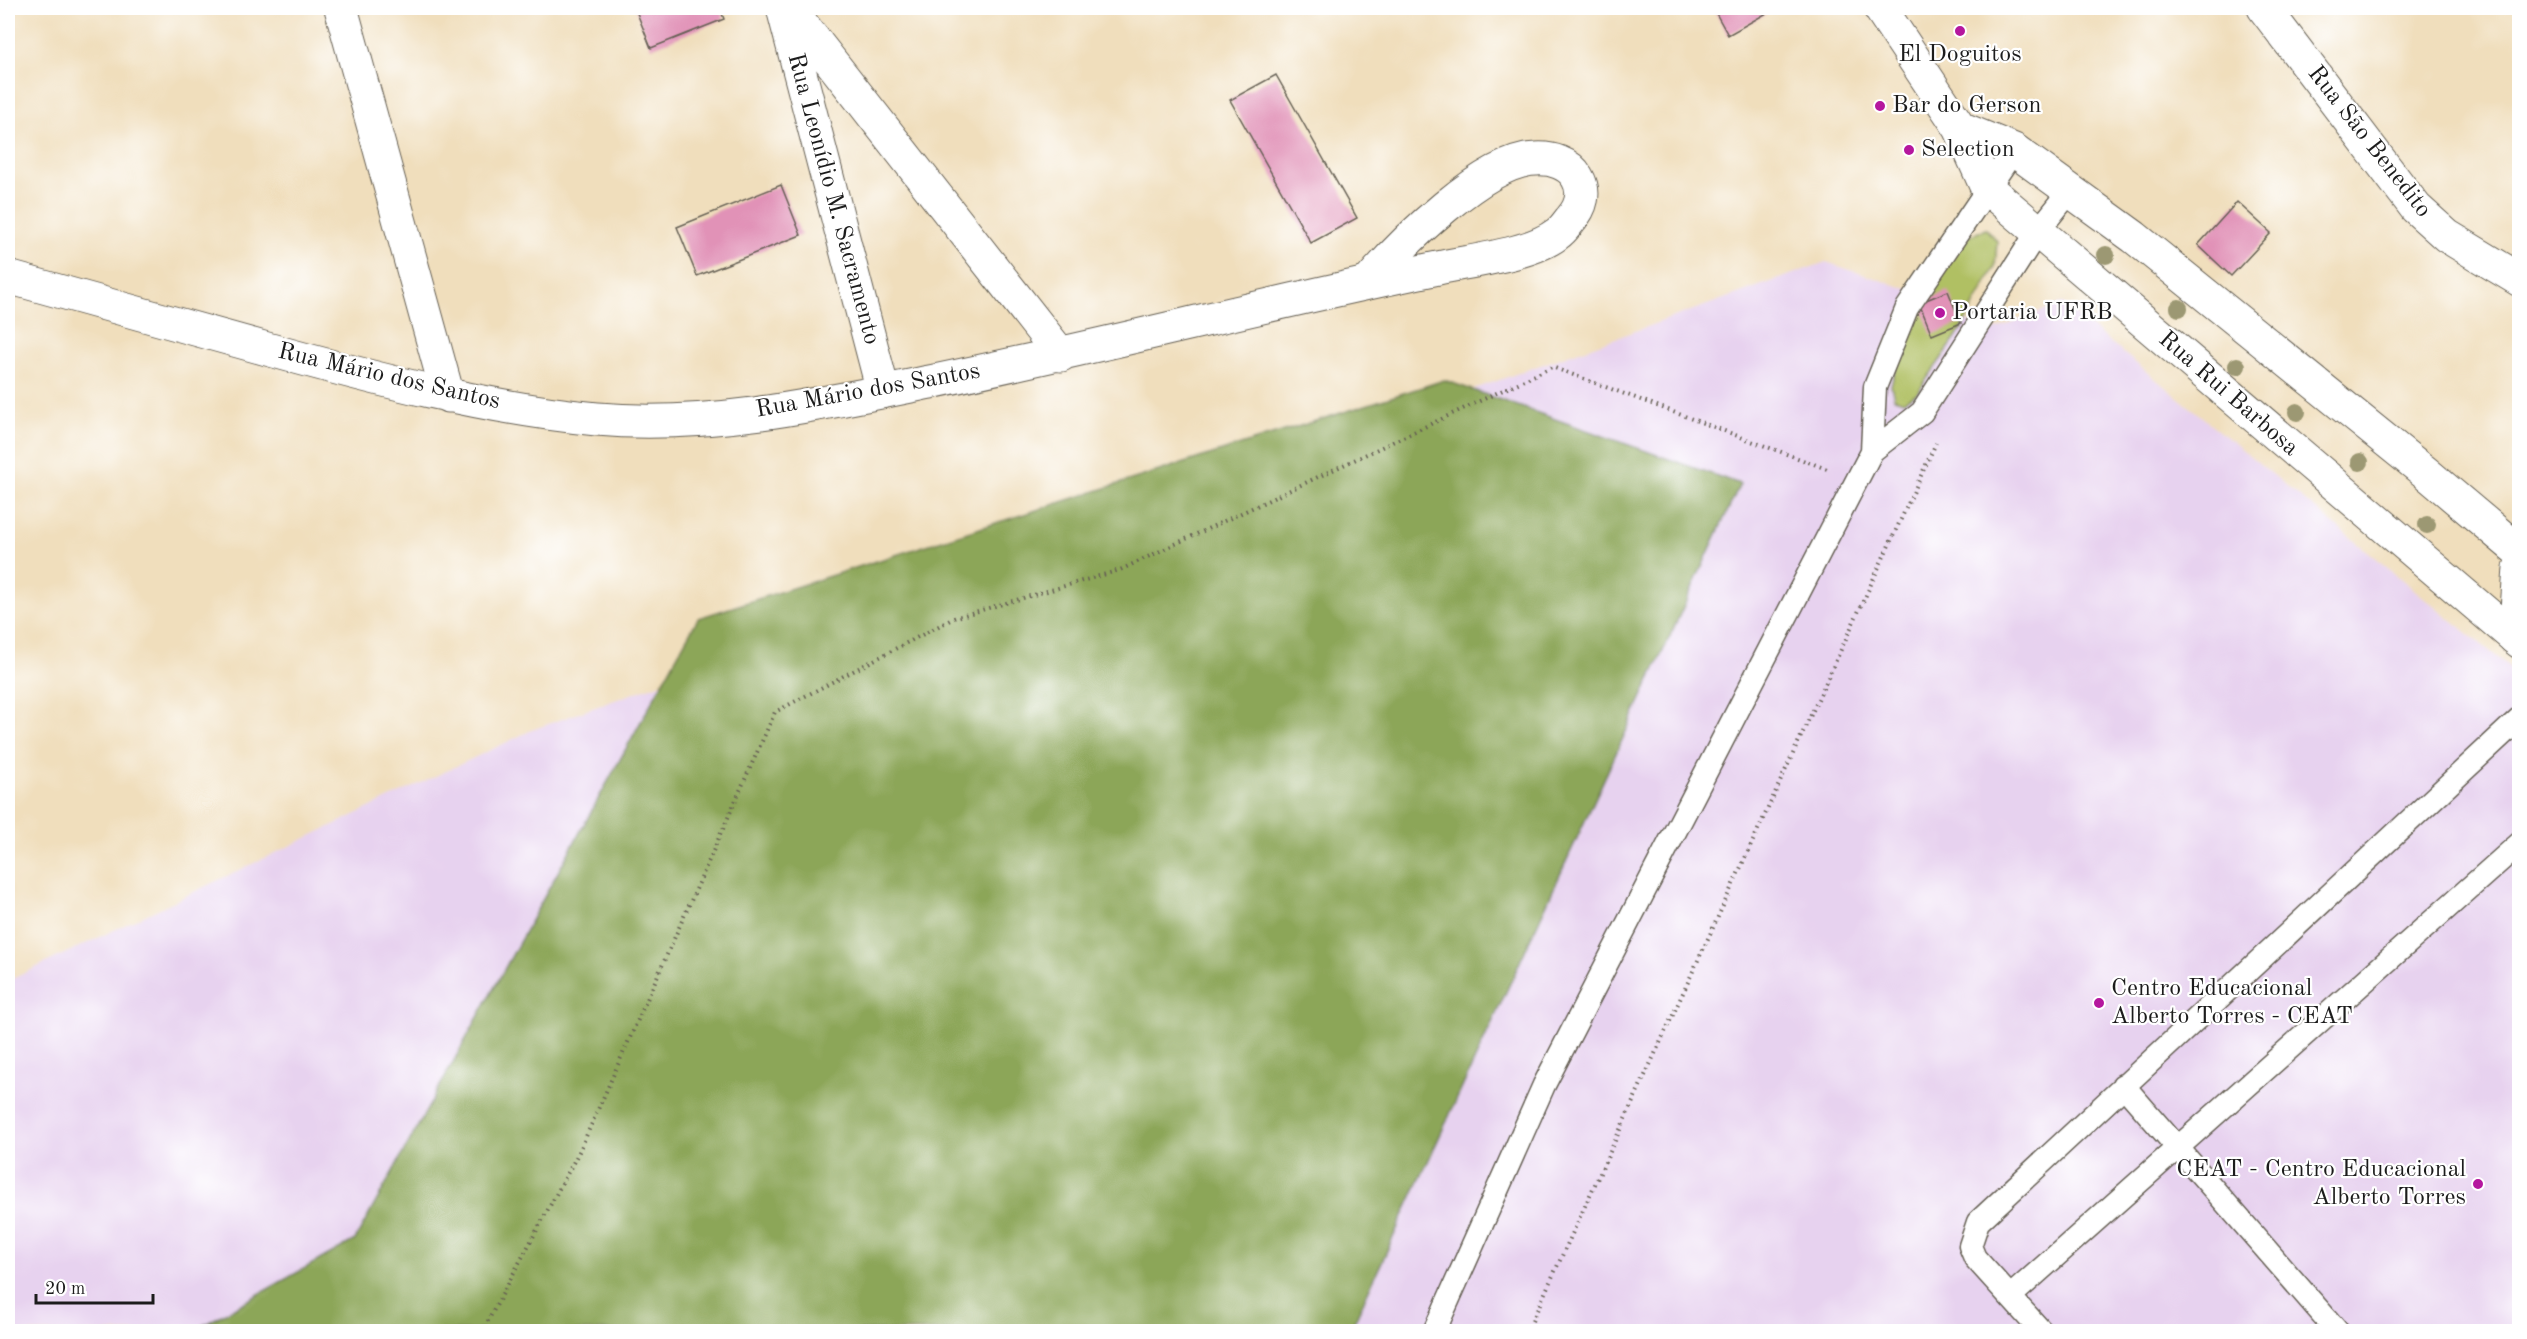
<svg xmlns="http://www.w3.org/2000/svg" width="2527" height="1339" viewBox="0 0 2527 1339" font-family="'Old Standard TT',serif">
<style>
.built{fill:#e7d2ef}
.green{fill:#b0c063;stroke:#666e40;stroke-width:1.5}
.forest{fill:#8ca659;stroke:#54613a;stroke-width:1.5}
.building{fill:#e192b7}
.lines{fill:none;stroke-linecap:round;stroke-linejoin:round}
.service-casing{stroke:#666054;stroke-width:25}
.minor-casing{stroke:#666054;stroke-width:35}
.tertiary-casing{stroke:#666054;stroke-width:35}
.path{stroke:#666054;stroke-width:4;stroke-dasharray:1.5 4.5;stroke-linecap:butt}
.service{stroke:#fff;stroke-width:22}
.minor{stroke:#fff;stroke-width:33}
.tertiary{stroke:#fff;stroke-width:33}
.tree{fill:#9c9873}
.poi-dot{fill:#b5179e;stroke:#fff;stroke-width:2}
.labels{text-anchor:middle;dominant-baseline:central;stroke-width:4.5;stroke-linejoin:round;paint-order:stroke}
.poi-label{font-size:24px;fill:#1c1c1c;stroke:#fff;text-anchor:start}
.street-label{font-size:24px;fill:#1c1c1c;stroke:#fff}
</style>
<rect width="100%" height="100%" fill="#fff"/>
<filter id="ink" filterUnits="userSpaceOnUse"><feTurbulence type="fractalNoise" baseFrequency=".0167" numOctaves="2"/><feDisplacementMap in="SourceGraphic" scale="12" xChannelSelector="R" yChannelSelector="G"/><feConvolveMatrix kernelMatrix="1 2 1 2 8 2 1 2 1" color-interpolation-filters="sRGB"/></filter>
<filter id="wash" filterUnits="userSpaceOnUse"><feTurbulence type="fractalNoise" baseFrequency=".008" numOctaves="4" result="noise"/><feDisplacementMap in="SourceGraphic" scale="24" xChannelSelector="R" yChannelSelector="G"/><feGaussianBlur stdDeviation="1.35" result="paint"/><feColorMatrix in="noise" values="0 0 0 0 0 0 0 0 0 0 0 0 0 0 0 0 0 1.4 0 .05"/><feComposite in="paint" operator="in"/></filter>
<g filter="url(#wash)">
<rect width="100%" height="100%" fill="#f0debc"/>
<path class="built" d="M1826 262 1916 292 1987 333 2062 303 2519 675V1331L8 1332V981L532 730Z"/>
<path class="green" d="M1986 229 1997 241 1995 267 1956 338 1917 393 1904 401 1894 398 1891 385 1909 320 1962 239Z"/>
<path class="forest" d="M1444 380 1740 484 1350 1331H193L355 1240 698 618Z"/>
<g id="blocks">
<path class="building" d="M635 8H720L724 19 651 48Z
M948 8H963L951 14Z
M1713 8H1776L1728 35Z
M1276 75 1357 218 1311 243 1230 100Z
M781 185 801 235 697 276 677 227Z
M2237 202 2271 233 2231 276 2198 245Z
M1948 291 1961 323 1932 335 1919 303Z"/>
</g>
</g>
<g filter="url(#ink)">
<use href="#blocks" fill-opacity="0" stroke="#666054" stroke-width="1.5"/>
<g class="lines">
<defs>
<path id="service" d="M1872 451 1875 387 1907 308 2014 150
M2123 1085 2338 1332
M2012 1295 2520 843
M1434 1332 1544 1085 1872 451 1922 412 2038 231 2071 190
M2042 1332 1975 1258 1970 1246 1978 1222 2520 718"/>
<path id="minor" d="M341 8 448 396
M783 8 883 391
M789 8 1061 355
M2264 8 2416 208 2447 236 2520 280
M8 277C94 301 181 325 267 349 375 379 485 408 597 419 708 429 822 404 930 382 1100 347 1268 303 1438 268 1470 261 1532 254 1557 234 1563 230 1566 225 1570 220 1582 207 1586 192 1577 177 1569 163 1551 158 1536 159 1485 160 1401 244 1369 282
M2515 638 2520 568"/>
<path id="tertiary" d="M1880 8 1960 128 1987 188 2520 642
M1960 128 2014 150 2134 237 2425 472 2520 552"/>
</defs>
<use href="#service" class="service-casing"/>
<use href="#minor" class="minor-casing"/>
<use href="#tertiary" class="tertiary-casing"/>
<path class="path" d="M482 1332 580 1150 775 712 954 618 1120 570 1552 367 1827 469
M1527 1332 1936 443"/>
<use href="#service" class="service"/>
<use href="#minor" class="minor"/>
<use href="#tertiary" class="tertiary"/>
</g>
<g class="tree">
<circle cx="2106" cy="255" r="9"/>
<circle cx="2179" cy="308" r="9"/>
<circle cx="2237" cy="366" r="9"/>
<circle cx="2297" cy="412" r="9"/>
<circle cx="2360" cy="462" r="9"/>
<circle cx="2427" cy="525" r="9"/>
</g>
</g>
<g class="poi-dot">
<circle cx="1960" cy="31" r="6"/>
<circle cx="1880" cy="106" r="6"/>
<circle cx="1909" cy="150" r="6"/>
<circle cx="1940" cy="313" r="6"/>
<circle cx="2099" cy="1003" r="6"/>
<circle cx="2478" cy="1184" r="6"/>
</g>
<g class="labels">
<g class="poi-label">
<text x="1960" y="55" text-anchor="middle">El Doguitos</text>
<text x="1892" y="106">Bar do Gerson</text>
<text x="1921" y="150">Selection</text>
<text x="1952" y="313">Portaria UFRB</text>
<text x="2111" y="989">Centro Educacional<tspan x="2111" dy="28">Alberto Torres - CEAT</tspan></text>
<text x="2466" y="1170" text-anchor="end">CEAT - Centro Educacional<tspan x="2466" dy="28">Alberto Torres</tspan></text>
</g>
<g class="street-label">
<text transform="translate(2369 142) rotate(52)">Rua São Benedito</text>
<text transform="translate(833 199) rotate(75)">Rua Leonídio M. Sacramento</text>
<text transform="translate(389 377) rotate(13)">Rua Mário dos Santos</text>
<text transform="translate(868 391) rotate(-10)">Rua Mário dos Santos</text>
<text transform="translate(2228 394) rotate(41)">Rua Rui Barbosa</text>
</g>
</g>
<rect width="2527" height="1339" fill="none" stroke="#fff" stroke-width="30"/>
<path d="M36 1294v9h117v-9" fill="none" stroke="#1c1c1c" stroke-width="3"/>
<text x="45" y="1294" font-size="18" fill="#1c1c1c" stroke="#ffffff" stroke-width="4.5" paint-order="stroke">20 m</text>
</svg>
